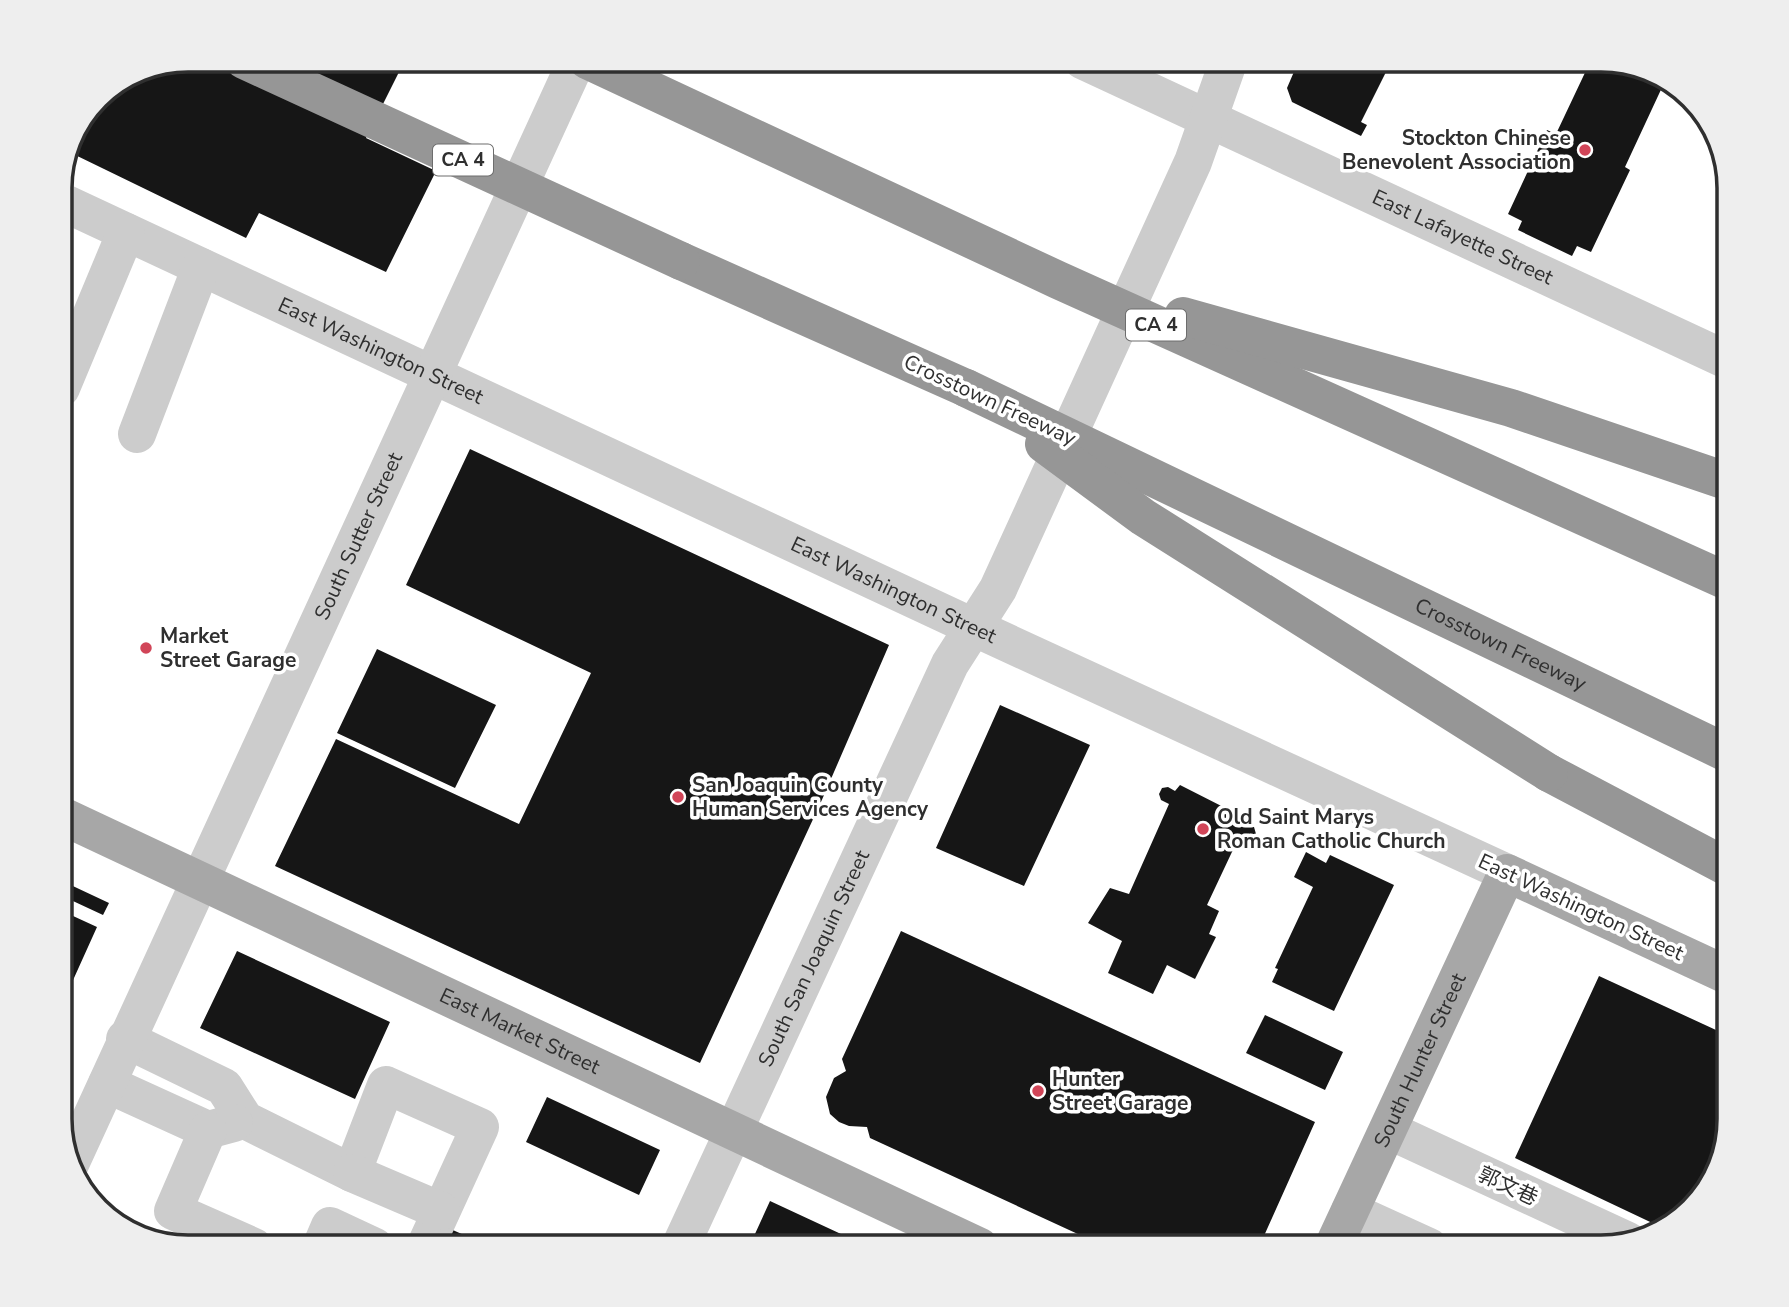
<svg xmlns="http://www.w3.org/2000/svg" width="1789" height="1307" viewBox="0 0 1789 1307" font-family="'Nunito Sans','Noto Sans SC',sans-serif">
<style>
.building{fill:#161616}
.lines{fill:none;stroke-linecap:round;stroke-linejoin:round}
.minor{stroke:#ccc;stroke-width:38}
.major{stroke:#a7a7a7;stroke-width:38}
.highway{stroke:#969696;stroke-width:38}
.highway-bridge{stroke:#969696;stroke-width:38}
.poi-dot{fill:#d14558;stroke:#fff;stroke-width:2.5}
.labels{text-anchor:middle;dominant-baseline:central;stroke-width:7;stroke-linejoin:round;paint-order:stroke}
.shield{fill:#fff;stroke:#6d6d6d;stroke-width:2}
.shield-label{font-size:19px;font-weight:bold;fill:#2f2f2f}
.poi-label{font-size:21px;font-weight:bold;fill:#2f2f2f;stroke:#fff;text-anchor:start}
.street-label{font-size:21px;fill:#2f2f2f;stroke:#fff}
.rim{fill:none;stroke:#2f2f2f;stroke-width:3.5}
</style>
<rect width="100%" height="100%" fill="#fff"/>
<path class="building" d="M188 60H203L220 68 224 60H405L366 138 436 171 386 272 259 213 246 238 67 151 73 132 103 92Z
M1299 60H1392L1361 122 1367 125 1361 136 1292 102 1287 88Z
M1550 60H1580L1574 71Z
M1591 60H1601L1665 81 1625 167 1630 170 1591 252 1577 246 1572 256 1518 230 1522 221 1508 214 1547 130 1556 134Z
M470 449 889 645 821 802 700 1063 275 866 336 739 519 824 591 673 406 585Z
M377 649 496 705 455 788 337 733Z
M1000 705 1090 745 1024 886 936 848Z
M1180 785 1245 818 1243 822 1254 827 1256 834 1248 840 1239 837 1207 905 1219 911 1209 934 1216 937 1195 979 1167 965 1153 994 1108 973 1122 941 1088 923 1110 888 1129 894 1169 804 1161 800 1159 794 1162 788 1168 787 1175 791Z
M1306 852 1326 863 1330 855 1394 885 1334 1011 1272 982 1278 969 1275 968 1313 887 1294 877Z
M60 880 109 903 103 915 60 895Z
M60 910 97 927 60 1009Z
M901 931 1315 1122 1259 1247H1106L870 1138 867 1127 849 1126 839 1122 830 1114 826 1097 834 1078 846 1071 842 1059Z
M237 951 390 1022 355 1099 200 1028Z
M1599 976 1729 1036V1119L1703 1197 1665 1229 1515 1158Z
M1265 1015 1343 1052 1325 1090 1246 1053Z
M547 1097 660 1150 639 1195 526 1142Z
M770 1201 841 1234 835 1247H749Z
M446 1227 491 1247H436Z
M851 1239 870 1247H847Z"/>
<g class="lines">
<g class="minor">
<path id="s1" d="M1082 60 1729 361"/>
<path id="s2" d="M60 201 973 627 1507 873"/>
<path d="M61 388 126 232"/>
<path d="M137 434 201 267"/>
<path d="M125 1039 224 1087 245 1120 352 1173 386 1085 480 1127 425 1247"/>
<path d="M107 1084 208 1130 234 1123"/>
<path d="M208 1130 173 1211 254 1247"/>
<path d="M1388 1130 1628 1241"/>
<path id="s3" d="M70 1164 577 60"/>
<path d="M352 1173 441 1211"/>
<path d="M1350 1211 1429 1247"/>
<path d="M321 1247 330 1226 375 1247"/>
<path id="s4" d="M680 1247 950 664 998 589 1193 162 1229 60"/>
</g>
<g class="major">
<path id="s5" d="M60 815 980 1247"/>
<path id="s6" d="M1333 1247 1507 873 1729 976"/>
</g>
<path class="highway" d="M681 261 966 388
M1549 773 1729 868"/>
<g class="highway-bridge">
<path d="M244 60 681 261"/>
<path d="M587 60 1058 280 1729 582"/>
<path d="M1183 316 1511 408 1729 482"/>
<path id="s7" d="M966 388 1729 754"/>
<path d="M1044 444 1143 517 1549 773"/>
</g>
</g>
<g class="poi-dot">
<circle cx="1585" cy="150" r="7"/>
<circle cx="146" cy="648" r="7"/>
<circle cx="678" cy="797" r="7"/>
<circle cx="1203" cy="829" r="7"/>
<circle cx="1038" cy="1091" r="7"/>
</g>
<g class="labels">
<g class="shield">
<rect x="433" y="144.5" width="60" height="31" rx="5"/>
<rect x="1126" y="309.5" width="60" height="31" rx="5"/>
</g>
<g class="shield-label">
<text x="463" y="160">CA 4</text>
<text x="1156" y="325">CA 4</text>
</g>
<g class="poi-label">
<text x="1571" y="138" text-anchor="end">Stockton Chinese<tspan x="1571" dy="24">Benevolent Association</tspan></text>
<text x="160" y="636">Market<tspan x="160" dy="24">Street Garage</tspan></text>
<text x="692" y="785">San Joaquin County<tspan x="692" dy="24">Human Services Agency</tspan></text>
<text x="1217" y="817">Old Saint Marys<tspan x="1217" dy="24">Roman Catholic Church</tspan></text>
<text x="1052" y="1079">Hunter<tspan x="1052" dy="24">Street Garage</tspan></text>
</g>
<g class="street-label">
<text stroke="none"><textPath href="#s1" startOffset="420">East Lafayette Street</textPath></text>
<text stroke="none"><textPath href="#s2" startOffset="354">East Washington Street</textPath></text>
<text transform="translate(990 400) rotate(25)">Crosstown Freeway</text>
<text stroke="none"><textPath href="#s3" startOffset="691">South Sutter Street</textPath></text>
<text stroke="none"><textPath href="#s2" startOffset="920">East Washington Street</textPath></text>
<text stroke="none"><textPath href="#s7" startOffset="593">Crosstown Freeway</textPath></text>
<text transform="translate(1581 907) rotate(25)">East Washington Street</text>
<text stroke="none"><textPath href="#s4" startOffset="318">South San Joaquin Street</textPath></text>
<text stroke="none"><textPath href="#s5" startOffset="508">East Market Street</textPath></text>
<text stroke="none"><textPath href="#s6" startOffset="206">South Hunter Street</textPath></text>
<text transform="translate(1508 1186) rotate(25)">郭文巷</text>
</g>
</g>
<path d="M0 0H1789V1307H0ZM188 72H1601A116 116 0 0 1 1717 188V1119A116 116 0 0 1 1601 1235H188A116 116 0 0 1 72 1119V188A116 116 0 0 1 188 72Z" fill="#eee" fill-rule="evenodd"/>
<path class="rim" d="M188 72H1601A116 116 0 0 1 1717 188V1119A116 116 0 0 1 1601 1235H188A116 116 0 0 1 72 1119V188A116 116 0 0 1 188 72Z"/>
</svg>
